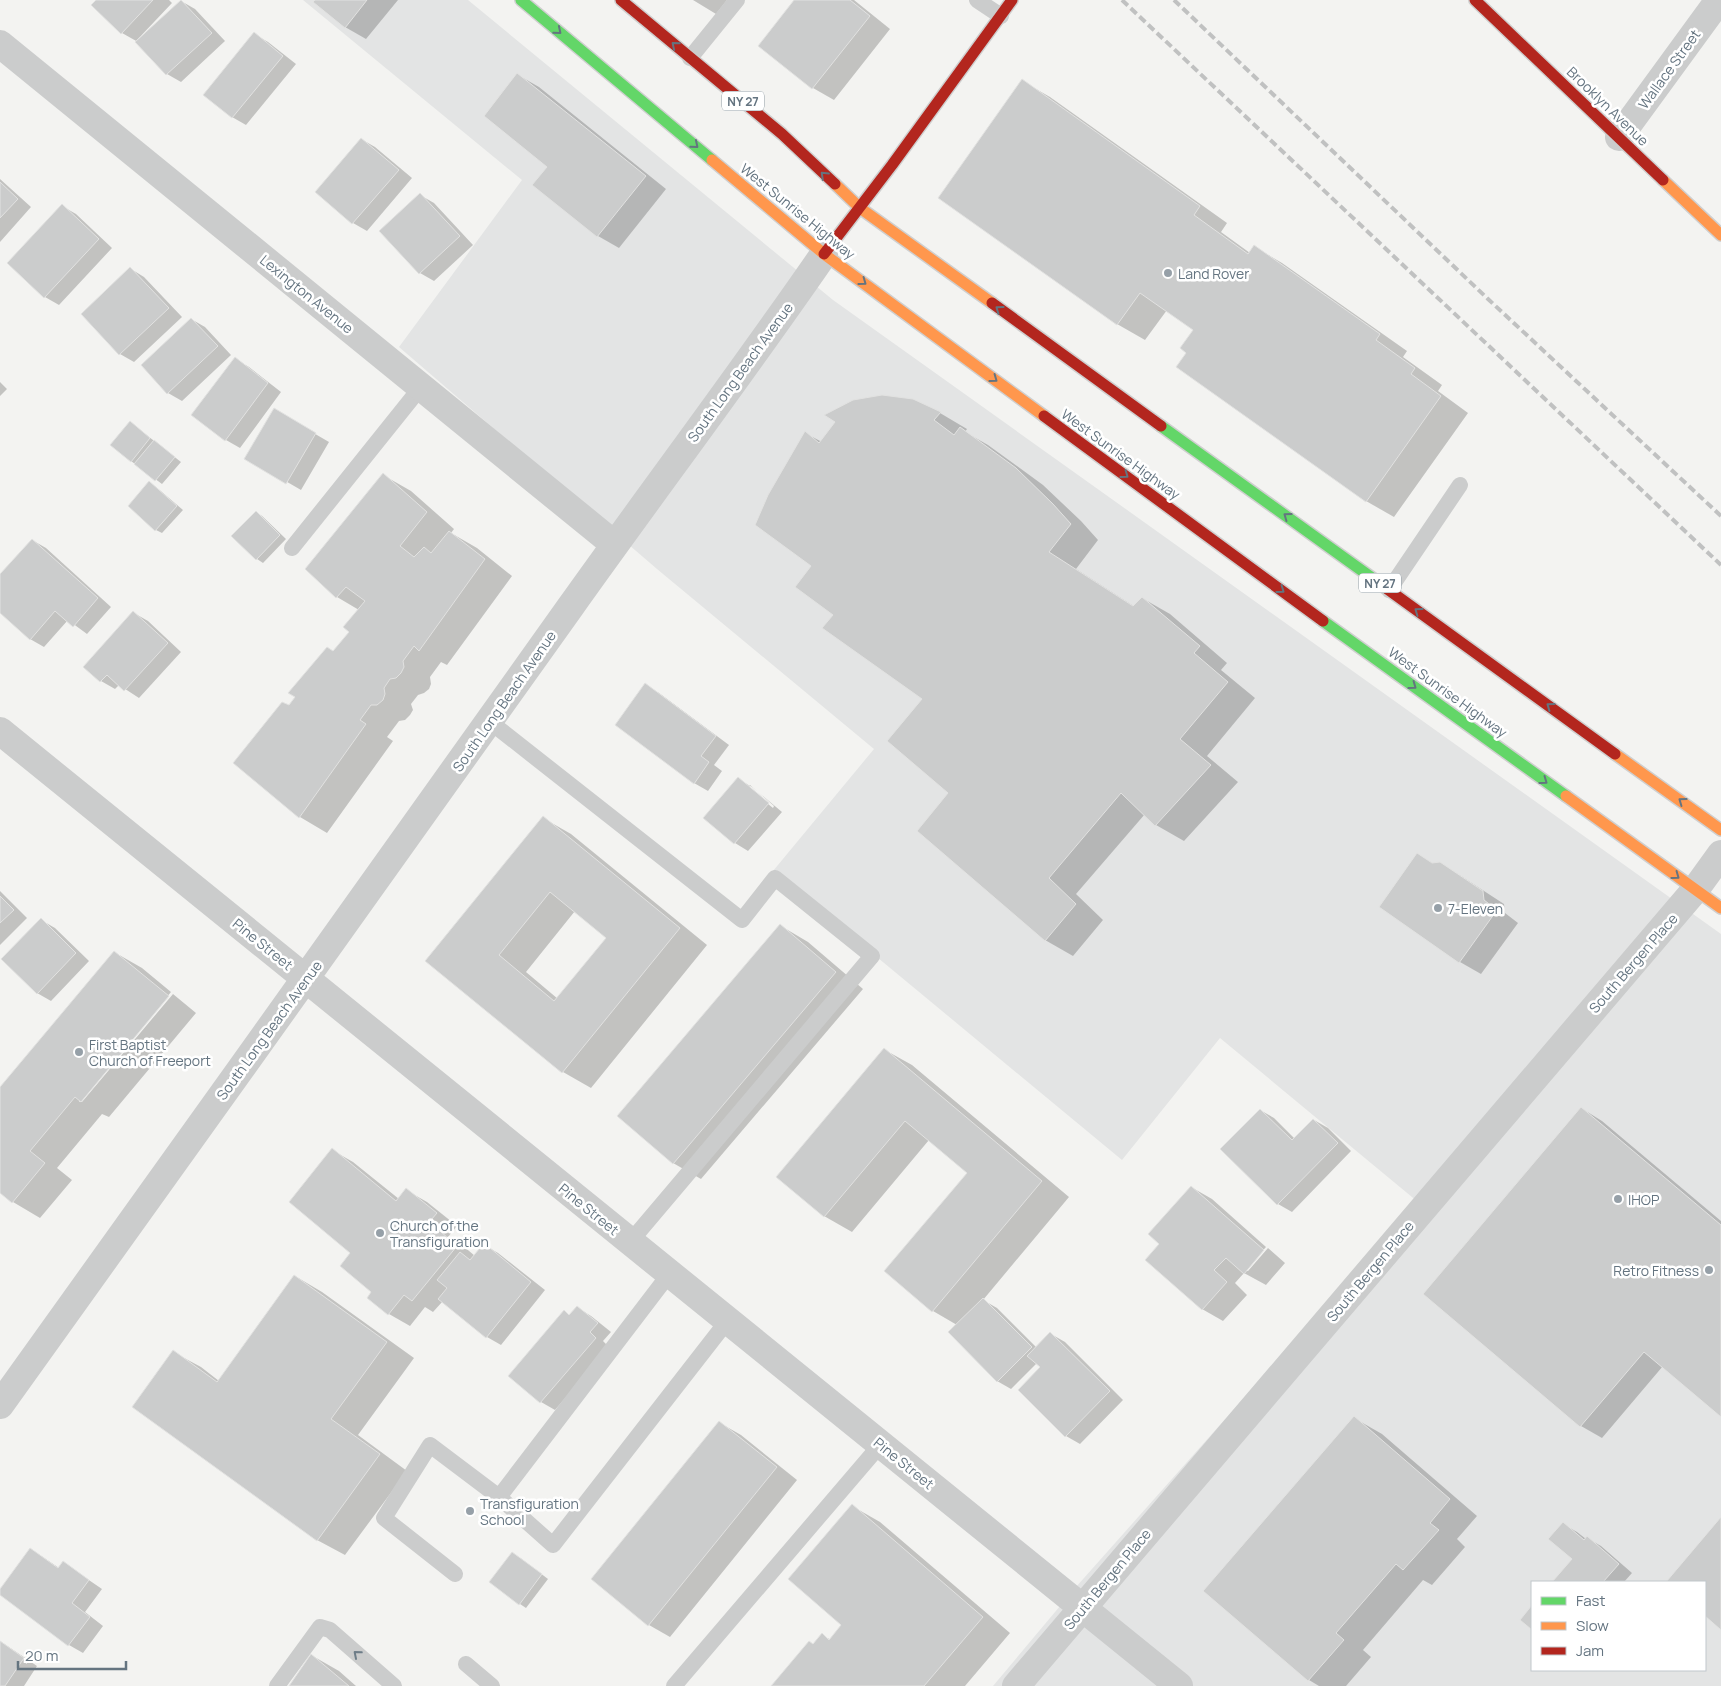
<svg xmlns="http://www.w3.org/2000/svg" width="1721" height="1686" viewBox="0 0 1721 1686" font-family="Manrope,sans-serif">
<style>
.built{fill:#e3e4e4;fill-rule:evenodd}
.shadow{fill:#0003;fill-rule:evenodd}
.building{fill:#cbcccc;stroke:#e2e2e1;fill-rule:evenodd}
.lines{fill:none;stroke-linecap:round;stroke-linejoin:round}
.fast-casing{stroke:#cfcfcf;stroke-width:14}
.slow-casing{stroke:#cfcfcf;stroke-width:14}
.jam-casing{stroke:#cfcfcf;stroke-width:14}
.lane{stroke:#cbcccc;stroke-width:16}
.street{stroke:#cbcccc;stroke-width:28}
.fast{stroke:#63d668;stroke-width:11}
.slow{stroke:#ff974d;stroke-width:11}
.jam{stroke:#b3261e;stroke-width:11}
.rail{stroke:#c0c1c1;stroke-width:4;stroke-dasharray:8 4;stroke-linecap:butt}
.oneway{stroke:#647480}
.oneway2{stroke:#6e7d88}
.poi-dot{fill:#96a0a8;stroke:#fff;stroke-width:2}
.labels{text-anchor:middle;dominant-baseline:central;stroke-width:5;stroke-linejoin:round;paint-order:stroke}
.shield{fill:#fff;stroke:#929ea6;stroke-width:1}
.shield-label{font-size:12px;font-weight:bold;fill:#647480}
.street-label{font-size:14px;fill:#647480;stroke:#fff}
.poi-label{font-size:14px;fill:#647480;stroke:#fff;text-anchor:start}
</style>
<rect width="100%" height="100%" fill="#f3f3f1"/>
<path class="built" d="M303 0H468L833 300 1721 934V1686H993L1076 1587 1418 1202 1220 1038 1122 1160 773 871 874 749 657 569 399 347 522 180ZM1532 1582H1705V1670H1532Z"/>
<path class="shadow" d="M98 0H169L172 3 137 40 138 41 181 1 195 9 225 41 181 82 167 74 138 42 122 33Z
M317 0H398L366 39 345 27Z
M693 0H727L716 14Z
M796 0H854L890 29 834 100 813 88Z
M254 34 268 42 296 64 246 125 232 117Z
M518 75 539 87 666 189 619 248 598 236 534 184 548 166Z
M1022 81 1050 97 1227 223 1221 232 1250 253 1255 247 1282 263 1407 351 1403 357 1442 385 1438 391 1468 413 1394 517 1366 501 1188 352 1195 330 1167 310 1145 340 1117 324Z
M361 139 375 147 412 178 367 231 353 223 317 192Z
M0 179 31 207 0 242Z
M420 195 434 203 473 245 434 281 420 273Z
M62 206 76 214 112 248 59 305 45 297Z
M131 269 144 277 182 317 134 362 120 354Z
M191 319 205 327 231 355 182 401 168 393Z
M235 359 249 367 281 392 240 448 226 440Z
M0 382 7 389 0 396Z
M274 410 329 442 301 490 246 458Z
M940 413 967 429 965 432 988 445 1043 485 1081 521 1098 540 1076 569 1135 607 1142 598 1170 614 1227 663 1221 670 1255 698 1207 756 1238 782 1184 841 1156 825 1145 814 1076 894 1103 920 1073 956 1045 940 950 793 924 699 834 614 813 566 805 433 822 442Z
M130 422 181 462 162 484 131 461Z
M383 475 411 491 454 529 451 533 477 548 512 576 447 665 441 662 430 677 431 684 429 689 424 693 418 695 411 704 413 710 410 715 405 720 399 721 387 737 393 741 327 833 300 817 235 763 290 707 351 631 359 610 337 597 307 569Z
M149 483 156 487 183 510 162 533 156 530Z
M256 512 262 516 286 539 263 563 257 559Z
M32 540 46 548 111 607 87 634 68 620 44 647 30 639 0 611V576Z
M134 613 148 621 181 652 139 698 119 685 115 689 101 681 84 667Z
M645 685 659 693 729 745 714 765 722 771 708 791 694 783Z
M738 779 752 787 782 812 748 851 735 843 705 818ZM750 785 774 806 773 808 750 789Z
M543 818 571 834 707 945 591 1088 563 1072 427 961ZM575 911 608 938 558 999 526 972Z
M1417 854 1434 864 1439 863 1461 876 1504 904 1505 913 1518 923 1481 974 1460 962 1381 906Z
M0 891 27 918 0 945Z
M41 920 55 928 89 961 51 1001 37 993Z
M781 926 808 942 863 989 701 1179 673 1163Z
M114 952 142 968 171 992 79 1102H82L173 994 196 1013 109 1117 102 1114 57 1168 72 1180 40 1218 13 1202 0 1192V1089Z
M885 1050 912 1065 1069 1197 983 1300 997 1308 1037 1348 1051 1334 1065 1342 1123 1400 1080 1444 1066 1436 1042 1367 1037 1363 1011 1389 997 1381 957 1325 933 1311 886 1271 968 1173 929 1140 852 1232 824 1216Z
M1581 1108 1602 1121 1721 1221V1416L1663 1366 1602 1438 1581 1426 1425 1294Z
M1260 1110 1274 1118 1295 1139 1314 1120 1328 1128 1351 1151 1292 1212 1278 1204Z
M332 1150 353 1162 399 1199 406 1190 427 1202 457 1226 448 1237 462 1245 475 1256 484 1245 498 1253 545 1290 501 1345 487 1337 443 1301 433 1312 425 1307 410 1326 389 1314 368 1298 373 1292 352 1253Z
M1191 1187 1212 1199 1266 1247 1244 1271H1248L1268 1248 1285 1263 1266 1285 1244 1273 1235 1283 1247 1295 1223 1321 1202 1309Z
M295 1276 322 1292 414 1358 358 1435 407 1471 345 1555 317 1540 173 1352 201 1367 219 1381Z
M578 1308 591 1316 611 1332 603 1341 609 1347 555 1410 541 1402 510 1376 564 1312 571 1316Z
M1354 1418 1382 1434 1477 1516 1457 1539 1465 1547 1432 1585 1423 1580 1363 1650 1371 1657 1346 1686H1319L1309 1680 1205 1591Z
M720 1423 741 1435 797 1480 670 1637 649 1625Z
M852 1506 880 1522 1010 1633 965 1686H772L822 1635 831 1640 843 1625Z
M1721 1519V1628L1705 1614V1582H1668Z
M1563 1524 1577 1532 1586 1539 1587 1538 1601 1546 1632 1573 1624 1582H1554L1574 1559Z
M31 1549 59 1568 64 1563 102 1589 85 1612 103 1626 83 1653 69 1645 0 1593V1591Z
M519 1557 548 1579 526 1608 520 1604Z
M0 1641 37 1666 24 1686H0Z
M311 1655 339 1671 356 1686H290Z"/>
<path class="building" d="M96 0H153L121 34 91 5Z
M181 0 212 33 166 75 135 42Z
M315 0H367L345 28 313 2Z
M794 0H850L870 16 812 89 758 46Z
M254 32 283 56 232 118 203 95Z
M517 73 646 176 597 237 532 185 547 167 484 116Z
M1022 79 1200 206 1194 215 1248 254 1254 245 1380 334 1376 340 1415 368 1411 374 1441 396 1366 502 1176 367 1186 353 1180 348 1193 330 1140 293 1117 325 938 198Z
M361 138 399 170 352 224 315 192Z
M0 182 18 199 0 218Z
M420 193 460 236 419 274 379 231Z
M62 204 99 239 44 298 7 263Z
M130 267 169 308 119 355 81 314Z
M191 318 218 346 167 394 141 365Z
M235 357 268 383 225 441 191 415Z
M882 395 913 399 941 412 934 420 954 435 960 427 1016 468 1053 504 1071 524 1049 552 1133 606 1142 597 1200 646 1194 653 1228 682 1180 739 1211 765 1155 826 1121 793 1049 878 1076 904 1045 941 917 831 948 793 887 741 922 699 822 628 833 615 795 587 811 566 755 525 768 495 805 431 819 443 835 422 824 415 853 400Z
M274 408 316 433 286 484 244 459Z
M130 421 150 438 131 462 110 445Z
M154 440 175 457 155 481 134 464Z
M383 473 427 512 400 546 414 557 424 547 431 553 449 531 485 559 419 651 414 646 403 661 404 667 401 673 396 678 390 679 384 688 385 694 383 700 377 705H371L360 720 366 724 299 818 233 763 282 702 289 705 295 697 288 693 327 647 333 651 349 632 343 627 365 601 346 587 336 598 305 569Z
M149 481 177 506 155 531 128 506Z
M256 511 280 535 256 560 231 536Z
M32 539 98 598 73 627 55 611 30 640 0 613V574Z
M133 611 168 643 124 691 107 675 100 682 83 667Z
M645 683 716 736 701 756 709 762 694 784 615 725Z
M738 777 769 803 734 844 703 818Z
M543 816 680 928 562 1073 425 961ZM550 892 606 938 554 1001 499 955Z
M1417 853 1432 863 1440 862 1483 891 1484 900 1497 910 1459 963 1379 907Z
M0 896 14 910 0 923Z
M41 918 76 953 37 994 1 959Z
M780 924 836 972 673 1164 617 1116Z
M114 951 169 996 81 1102 75 1097 30 1151 45 1163 12 1203 0 1193V1087Z
M884 1048 1042 1181 932 1312 884 1271 967 1173 905 1121 824 1217 776 1177Z
M1581 1107 1721 1225V1417L1644 1352 1580 1427 1423 1294Z
M1260 1109 1292 1140 1313 1119 1338 1143 1277 1205 1220 1149Z
M332 1148 396 1201 406 1188 437 1213 426 1226 435 1234 440 1231 457 1246 412 1301 404 1295 388 1315 367 1298 371 1292 340 1266 350 1253 289 1202Z
M1191 1186 1264 1250 1244 1274 1226 1258 1214 1270 1227 1282 1202 1310 1145 1260 1159 1244 1148 1234Z
M484 1243 531 1282 486 1338 438 1299 447 1288 437 1280 460 1252 470 1260Z
M294 1275 387 1342 331 1419 380 1454 317 1541 132 1407 173 1350 217 1382Z
M983 1298 1032 1347 997 1382 948 1332Z
M577 1306 598 1323 590 1332 596 1338 540 1403 508 1376 564 1310 569 1315Z
M1050 1332 1110 1391 1065 1437 1018 1390 1040 1367 1027 1356Z
M1354 1416 1450 1499 1430 1523 1439 1530 1403 1570 1396 1564 1336 1633 1344 1640 1308 1681 1203 1591Z
M719 1421 777 1467 648 1626 591 1579Z
M852 1504 983 1617 924 1686H771L809 1641 813 1644 822 1633 829 1640 841 1625 788 1579Z
M1721 1517V1630L1705 1616V1582H1666Z
M1563 1522 1584 1540 1587 1536 1619 1564 1603 1582H1552L1572 1559 1548 1539Z
M30 1548 58 1568 63 1561 89 1580 72 1603 90 1617 68 1646 0 1595V1589Z
M512 1552 542 1574 519 1605 489 1582Z
M1532 1605V1630L1520 1620Z
M0 1641 24 1658 5 1686H0Z
M311 1654 349 1686H289Z"/>
<g class="lines">
<defs>
<path id="fast" d="M521 0 712 160
M1161 426 1386 588
M1323 621 1566 796"/>
<path id="slow" d="M712 160 824 254 1044 416
M1663 180 1721 235
M835 184 860 208 992 303
M1615 754 1721 830
M1566 796 1721 908"/>
<path id="jam" d="M621 0 782 134 835 184
M1475 0 1663 180
M824 254 892 165 1012 0
M992 303 1161 426
M1044 416 1323 621
M1386 588 1615 754"/>
</defs>
<use href="#fast" class="fast-casing"/>
<use href="#slow" class="slow-casing"/>
<use href="#jam" class="jam-casing"/>
<path class="lane" d="M977 0 1001 16
M690 58 737 0
M292 548 421 387
M1389 590 1460 485
M489 721 742 920 775 878 872 956 630 1242
M670 1273 499 1497 553 1545 728 1320
M455 1574 384 1518 430 1445 499 1497
M466 1664 492 1686
M277 1686 320 1627 330 1630 394 1686
M674 1686 881 1444"/>
<path class="street" d="M0 44 615 545
M1619 137 1719 0
M0 731 1179 1686
M0 1405C191 1139 381 873 571 606 655 488 742 373 824 254
M1016 1686 1695 890 1721 854"/>
<use href="#fast" class="fast"/>
<use href="#slow" class="slow"/>
<use href="#jam" class="jam"/>
<path class="rail" d="M1122 0 1721 565
M1174 0 1488 299 1721 516"/>
</g>
<defs><path id="oneway-chevron" d="M-2-3.5L2.5 0L-2 3.5" fill="none" stroke-width="1.6" stroke-linecap="round" stroke-linejoin="round" transform="scale(1.25)"/></defs>
<g class="oneway">
<use href="#oneway-chevron" transform="translate(558 31) rotate(40)"/>
<use href="#oneway-chevron" transform="translate(675 45) rotate(-140)"/>
<use href="#oneway-chevron" transform="translate(695 145) rotate(40)"/>
<use href="#oneway-chevron" transform="translate(824 175) rotate(-136)"/>
<use href="#oneway-chevron" transform="translate(863 282) rotate(36)"/>
<use href="#oneway-chevron" transform="translate(999 309) rotate(-144)"/>
<use href="#oneway-chevron" transform="translate(994 379) rotate(36)"/>
<use href="#oneway-chevron" transform="translate(1125 475) rotate(36)"/>
<use href="#oneway-chevron" transform="translate(1287 516) rotate(-144)"/>
<use href="#oneway-chevron" transform="translate(1281 590) rotate(36)"/>
<use href="#oneway-chevron" transform="translate(1418 611) rotate(-144)"/>
<use href="#oneway-chevron" transform="translate(1413 686) rotate(36)"/>
<use href="#oneway-chevron" transform="translate(1550 706) rotate(-144)"/>
<use href="#oneway-chevron" transform="translate(1544 781) rotate(36)"/>
<use href="#oneway-chevron" transform="translate(1682 801) rotate(-144)"/>
<use href="#oneway-chevron" transform="translate(1676 876) rotate(36)"/>
</g>
<use class="oneway2" href="#oneway-chevron" transform="translate(357 1654) rotate(-139)"/>
<g class="poi-dot">
<circle cx="1168" cy="273" r="5"/>
<circle cx="1438" cy="908" r="5"/>
<circle cx="79" cy="1052" r="5"/>
<circle cx="1618" cy="1199" r="5"/>
<circle cx="380" cy="1233" r="5"/>
<circle cx="1709" cy="1270" r="5"/>
<circle cx="470" cy="1511" r="5"/>
</g>
<g class="labels">
<g class="shield">
<rect x="722" y="91.5" width="42" height="19" rx="4"/>
<rect x="1359" y="573.5" width="42" height="19" rx="4"/>
</g>
<g class="shield-label">
<text x="743" y="101">NY 27</text>
<text x="1380" y="583">NY 27</text>
</g>
<g class="street-label">
<text transform="translate(1669 69) rotate(-54)">Wallace Street</text>
<text transform="translate(1608 106) rotate(44)">Brooklyn Avenue</text>
<text transform="translate(798 211) rotate(39)">West Sunrise Highway</text>
<text transform="translate(307 294) rotate(39)">Lexington Avenue</text>
<text transform="translate(740 372) rotate(-54)">South Long Beach Avenue</text>
<text transform="translate(1121 454) rotate(36)">West Sunrise Highway</text>
<text transform="translate(1448 692) rotate(36)">West Sunrise Highway</text>
<text transform="translate(504 701) rotate(-55)">South Long Beach Avenue</text>
<text transform="translate(263 944) rotate(39)">Pine Street</text>
<text transform="translate(1633 963) rotate(-49)">South Bergen Place</text>
<text transform="translate(269 1030) rotate(-54)">South Long Beach Avenue</text>
<text transform="translate(589 1209) rotate(39)">Pine Street</text>
<text transform="translate(1370 1271) rotate(-50)">South Bergen Place</text>
<text transform="translate(904 1463) rotate(39)">Pine Street</text>
<text transform="translate(1107 1579) rotate(-50)">South Bergen Place</text>
</g>
<g class="poi-label">
<text x="1178" y="273">Land Rover</text>
<text x="1448" y="908">7-Eleven</text>
<text x="89" y="1044">First Baptist<tspan x="89" dy="16">Church of Freeport</tspan></text>
<text x="1628" y="1199">IHOP</text>
<text x="390" y="1225">Church of the<tspan x="390" dy="16">Transfiguration</tspan></text>
<text x="1699" y="1270" text-anchor="end">Retro Fitness</text>
<text x="480" y="1503">Transfiguration<tspan x="480" dy="16">School</tspan></text>
</g>
</g>
<rect x="1531" y="1581" width="175" height="90" fill="#ffffff" stroke="#c1c7cc"/>
<rect x="1541" y="1597" width="25" height="8" fill="#63d668" stroke="#c1c7cc"/>
<text x="1576" y="1606" font-size="15" fill="#647480">Fast</text>
<rect x="1541" y="1622" width="25" height="8" fill="#ff974d" stroke="#c1c7cc"/>
<text x="1576" y="1631" font-size="15" fill="#647480">Slow</text>
<rect x="1541" y="1647" width="25" height="8" fill="#b3261e" stroke="#c1c7cc"/>
<text x="1576" y="1656" font-size="15" fill="#647480">Jam</text>
<path d="M18 1661v8h108v-8" fill="none" stroke="#647480" stroke-width="2.5"/>
<text x="25" y="1661" font-size="15" fill="#647480" stroke="#ffffff" stroke-width="4" paint-order="stroke">20 m</text>
</svg>
